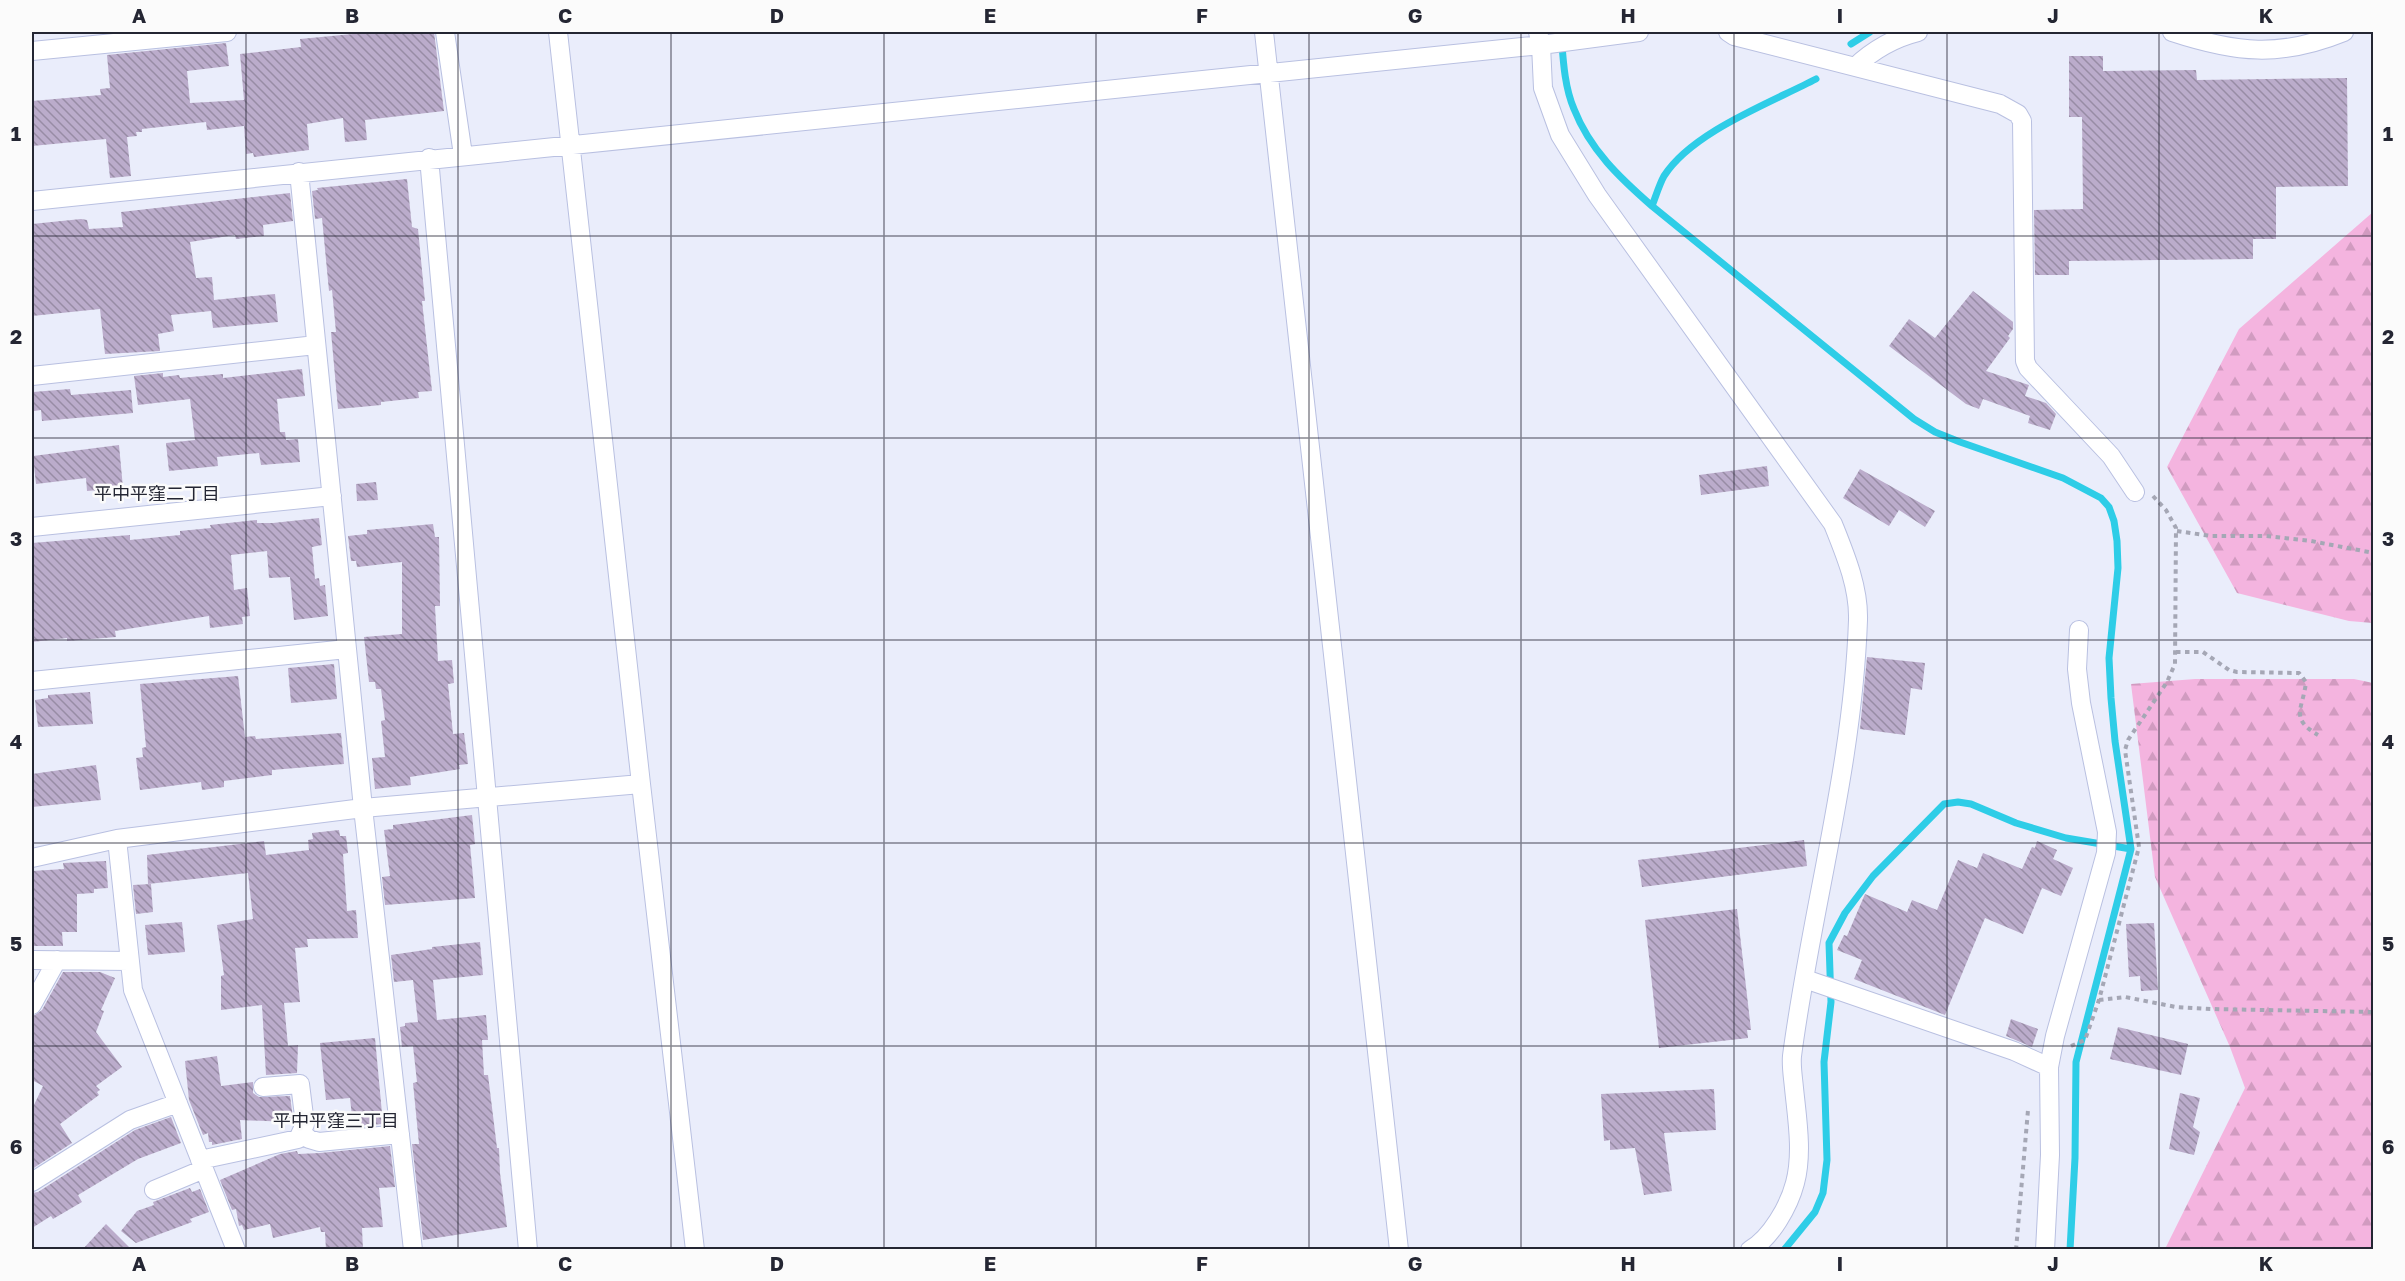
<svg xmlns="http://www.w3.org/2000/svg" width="2405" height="1281" viewBox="0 0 2405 1281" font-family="'Golos Text','Noto Sans JP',sans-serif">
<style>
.forest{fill:url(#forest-firs)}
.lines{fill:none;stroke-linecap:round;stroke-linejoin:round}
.stream{stroke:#2ecde7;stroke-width:7}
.building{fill:url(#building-back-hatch)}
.minor-casing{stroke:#b9c0e1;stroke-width:20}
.path{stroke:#a5a7b5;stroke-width:4;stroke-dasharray:4.5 4.5;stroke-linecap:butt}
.minor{stroke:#fff;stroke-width:18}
.grid{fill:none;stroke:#242633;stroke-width:1.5;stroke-opacity:0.55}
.labels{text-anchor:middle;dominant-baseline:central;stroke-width:5;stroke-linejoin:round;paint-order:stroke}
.neighbourhood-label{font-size:18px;fill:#242633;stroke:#fbfbfb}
.neatline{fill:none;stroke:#242633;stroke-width:2}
.grid-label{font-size:20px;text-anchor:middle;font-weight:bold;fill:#242633}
</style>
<defs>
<pattern id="forest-firs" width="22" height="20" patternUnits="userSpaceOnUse" patternTransform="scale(1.5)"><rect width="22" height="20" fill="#f4b4df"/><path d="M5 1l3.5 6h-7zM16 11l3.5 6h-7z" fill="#d19bc0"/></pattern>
<pattern id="building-back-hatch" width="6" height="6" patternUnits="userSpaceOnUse" patternTransform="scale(1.5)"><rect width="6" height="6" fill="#bbaccb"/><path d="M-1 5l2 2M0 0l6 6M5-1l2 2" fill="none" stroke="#988ca5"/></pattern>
</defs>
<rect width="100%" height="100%" fill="#eaedfb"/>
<path class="forest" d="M2373 212V623L2349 621 2237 593 2167 467 2239 329Z
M2195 679H2354L2373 683V1249H2165L2245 1088 2230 1047 2155 877 2131 684Z"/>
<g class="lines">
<path class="stream" d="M1561 32C1563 57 1564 86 1574 109 1590 150 1620 178 1652 206
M1851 44 1870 32
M1816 79C1770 103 1692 132 1664 176 1659 185 1656 196 1652 206L1914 419 1935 432 1960 442 2063 478 2101 498 2109 507 2114 521 2117 541 2118 568 2109 658 2111 698 2115 741 2131 849 2076 1062 2075 1158 2070 1250
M1784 1250 1815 1212 1823 1193 1827 1160 1824 1062 1831 1002 1829 943 1845 913 1873 876 1944 804 1958 802 1971 804 2016 823 2066 838 2131 849"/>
</g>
<path class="building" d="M374 32H434L444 111 365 120 367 140 345 142 343 118 307 124 309 150 254 157 253 153 246 154 244 126 207 130 206 122 142 129V132H136L137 136 127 137 131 176 110 178 106 139 32 146V101L101 95 100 89 110 88 107 55 226 43 229 66 187 71 190 103 244 100 240 54 301 47 300 39Z
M2069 56H2103V71L2196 70 2197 80 2347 78 2348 186 2276 187V239H2253V259L2069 261V275H2035L2034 210 2083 209 2082 117H2069Z
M407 179 412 227 418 229 425 301H422L432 391 418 392 419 398 381 402V405L371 406 338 409 331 332H336L332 290 329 291 322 218 315 219 312 191 318 190 317 188Z
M290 193 293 221 263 225 264 236 236 239 235 235 190 242 196 278 212 277 214 300 275 294 278 322 213 328 211 311 171 315 174 331 158 334 160 351 105 354 100 309 32 316V224L81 219 87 220 89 229 123 227 121 212Z
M1973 291 2013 322V329L2008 336 2010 338 1986 371 2029 385 2025 396 2046 403 2056 414 2050 430 2028 423 2030 416 1983 399 1979 409 1966 404 1889 346 1909 319 1935 338Z
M302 369 305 396 277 399 280 432H285L286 440 298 439 300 462 261 465 259 453 217 457 218 466 169 471 166 443 195 440 190 399 138 405 134 376 163 373V377L179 375 180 378 223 374V378Z
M70 389 71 395 131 390 133 413 42 421 41 410 34 411 33 392Z
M119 445 123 488 87 491 86 478 36 484 33 456Z
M1767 466 1769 486 1701 495 1699 475Z
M1860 469 1935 511 1925 527 1899 510 1889 526 1843 498Z
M376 482 378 500 357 501 356 484Z
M319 518 322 545 312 547 315 579 319 578 320 586 325 585 328 616 294 620 290 577 269 578 267 551 231 555 234 590 247 588 250 616 242 617 243 624 210 628 209 616 115 631 116 637 67 641V638L32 642V543L130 535V540L180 535V531L211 528 210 525 257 520V523H273Z
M433 524 435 537H439L440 606H435L438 661 452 660 454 683 448 684 453 734 464 733 468 764 459 765 460 769 410 777 411 785 375 789 372 758 385 757 381 721 385 720 381 689H376L375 682H369L364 637 402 634V562L357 567 356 561H351L348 536 367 534V530Z
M1867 657 1925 663 1922 690 1911 688 1905 735 1860 729Z
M334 664 337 699 291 703 288 668Z
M238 676 245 737 255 736 256 739 341 733 344 764 272 770V775L224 781V787L202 790 201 782 140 790 136 758 143 757 142 748 146 747 140 684Z
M90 692 93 724 38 727 35 700 48 698V695Z
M96 765 101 800 32 807V774Z
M472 815 475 844 470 845 475 898 385 905 382 877 390 876 384 830 393 829V825Z
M339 830 340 836H346L348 853 343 854 347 911 356 910 358 938 307 939 308 947 295 948 300 1002 284 1003 288 1046 298 1045 297 1073 266 1075 262 1005 221 1010V976L224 975 217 925 253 919 248 873 148 884 147 855 264 841 266 855 309 850 308 840 313 839 312 833Z
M1804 840 1807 866 1642 887 1638 860Z
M2037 841 2057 850 2053 859 2073 868 2061 896 2042 888 2023 934 1985 918 1945 1015 1854 979 1862 960 1837 950 1844 935 1847 936 1865 894 1907 912 1912 900 1937 910 1958 860 1977 868 1983 853 2022 869 2032 847 2035 848Z
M106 861 108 888 94 889V893L77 894V932H62L63 946H32V871L64 869 63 863Z
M151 884 153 912 136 914 133 885Z
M1737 909 1751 1030H1747L1748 1038 1659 1048 1645 920Z
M182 922 185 952 148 955 145 925Z
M2154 923 2158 990 2141 991 2140 976 2129 977 2126 924Z
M480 942 483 975 433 980 437 1020 486 1015 488 1040H482L484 1075H488L497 1148H499L500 1173 507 1227 423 1240 412 1144H419L413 1083 417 1082 413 1046 402 1047 400 1027 405 1026V1023L418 1022 413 980 394 982 391 955 432 949V947Z
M63 972H100L115 978 101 1010 104 1011 96 1032 122 1067 96 1086 100 1090 97 1092 99 1095 60 1124 72 1143 32 1169V1109L43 1086 32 1080V1017L42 1010Z
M2011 1019 2038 1029 2032 1047 2006 1036Z
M2118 1027 2188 1044 2181 1075 2110 1059Z
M375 1038 383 1124 353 1126 350 1098 326 1100 320 1043Z
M217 1056 221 1086 253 1082V1093L259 1097 290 1096 293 1118H289L290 1122 240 1120 242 1139 212 1145V1142H209L208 1133 203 1135 189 1100 185 1061Z
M1714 1089 1716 1130 1664 1133 1672 1191 1644 1195 1635 1148 1610 1150V1140L1604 1141 1601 1094Z
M2180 1093 2200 1098 2193 1127 2200 1132 2194 1155 2169 1149Z
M171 1117 181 1143 138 1159 78 1195 82 1202 53 1219 51 1216 32 1228V1193L38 1192 135 1130Z
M390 1146 395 1187 379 1188 383 1227 362 1228 363 1250H326L325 1232H321L320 1227 273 1238 270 1224 244 1230 242 1225 239 1226 236 1209 232 1210 220 1180 280 1154 297 1151 298 1154 320 1153Z
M190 1188 192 1192 200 1189 209 1212 190 1219 192 1222 136 1243 121 1231 137 1211 154 1205 153 1202Z
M106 1224 132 1250H82Z"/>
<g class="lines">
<defs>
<path id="minor" d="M445 32 463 155
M558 32 641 784 695 1250
M1264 32 1399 1250
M1538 32 1541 45 1543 88 1560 135 1597 195 1833 524C1845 554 1859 587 1858 620 1853 768 1811 910 1792 1056 1791 1066 1793 1077 1794 1088 1797 1118 1803 1153 1795 1183 1789 1206 1771 1238 1750 1250
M1728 32 1734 36 2000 104 2018 114 2022 121 2025 361 2028 368 2111 456 2135 492
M2172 32C2236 53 2280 58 2344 32
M32 51 227 32
M1855 67C1873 50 1894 38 1918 32
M429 158 528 1250
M299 172 363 808 413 1250
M32 201 1541 45 1639 32
M32 376 316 345
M32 527 332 496
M32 681 347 649
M117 839 133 990 236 1250
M32 858 117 839 363 808 641 784
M32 960 130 961
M1805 979 2014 1051 2049 1067
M32 1005 57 960
M302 1133 309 1139 319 1142 400 1134
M200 1160 298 1139 305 1124 300 1084 263 1087
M32 1182 130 1120 178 1103
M154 1190 204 1169
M2045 1250 2050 1155 2049 1067 2055 1036 2106 853 2107 832 2081 703 2077 669 2079 630"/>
</defs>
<use href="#minor" class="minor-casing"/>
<path class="path" d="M2177 531 2211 536H2266L2311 541 2374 553
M2176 652H2203L2229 670 2237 672 2299 673 2306 682C2303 709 2289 718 2318 735
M2099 1000 2125 997 2176 1007 2212 1009 2374 1012
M2071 1046 2085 1040 2099 1000 2139 847 2125 750 2128 740 2167 682 2175 664 2176 528 2166 510 2153 496
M2016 1250 2028 1110"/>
<use href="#minor" class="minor"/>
</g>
<path class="grid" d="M246 32V1250M458 32V1250M671 32V1250M884 32V1250M1096 32V1250M1309 32V1250M1521 32V1250M1734 32V1250M1947 32V1250M2159 32V1250M32 236H2374M32 438H2374M32 640H2374M32 843H2374M32 1046H2374"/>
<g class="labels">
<g class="neighbourhood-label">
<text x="157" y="493">平中平窪二丁目</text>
<text x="336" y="1120">平中平窪三丁目</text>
</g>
</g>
<rect width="2405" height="1281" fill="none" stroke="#fbfbfb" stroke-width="66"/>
<rect x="33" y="33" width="2339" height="1215" class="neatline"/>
<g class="grid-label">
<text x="139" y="23">A</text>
<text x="352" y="23">B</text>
<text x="565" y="23">C</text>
<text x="777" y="23">D</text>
<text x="990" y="23">E</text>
<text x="1202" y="23">F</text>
<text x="1415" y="23">G</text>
<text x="1628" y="23">H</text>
<text x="1840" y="23">I</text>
<text x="2053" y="23">J</text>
<text x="2266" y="23">K</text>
<text x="16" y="141">1</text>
<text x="2388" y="141">1</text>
<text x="16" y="344">2</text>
<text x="2388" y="344">2</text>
<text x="16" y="546">3</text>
<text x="2388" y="546">3</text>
<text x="16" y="749">4</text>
<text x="2388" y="749">4</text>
<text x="16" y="951">5</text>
<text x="2388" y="951">5</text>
<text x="16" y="1154">6</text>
<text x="2388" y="1154">6</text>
<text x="139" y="1271">A</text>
<text x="352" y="1271">B</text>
<text x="565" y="1271">C</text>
<text x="777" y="1271">D</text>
<text x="990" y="1271">E</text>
<text x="1202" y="1271">F</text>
<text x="1415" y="1271">G</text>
<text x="1628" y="1271">H</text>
<text x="1840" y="1271">I</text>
<text x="2053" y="1271">J</text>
<text x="2266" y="1271">K</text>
</g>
</svg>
